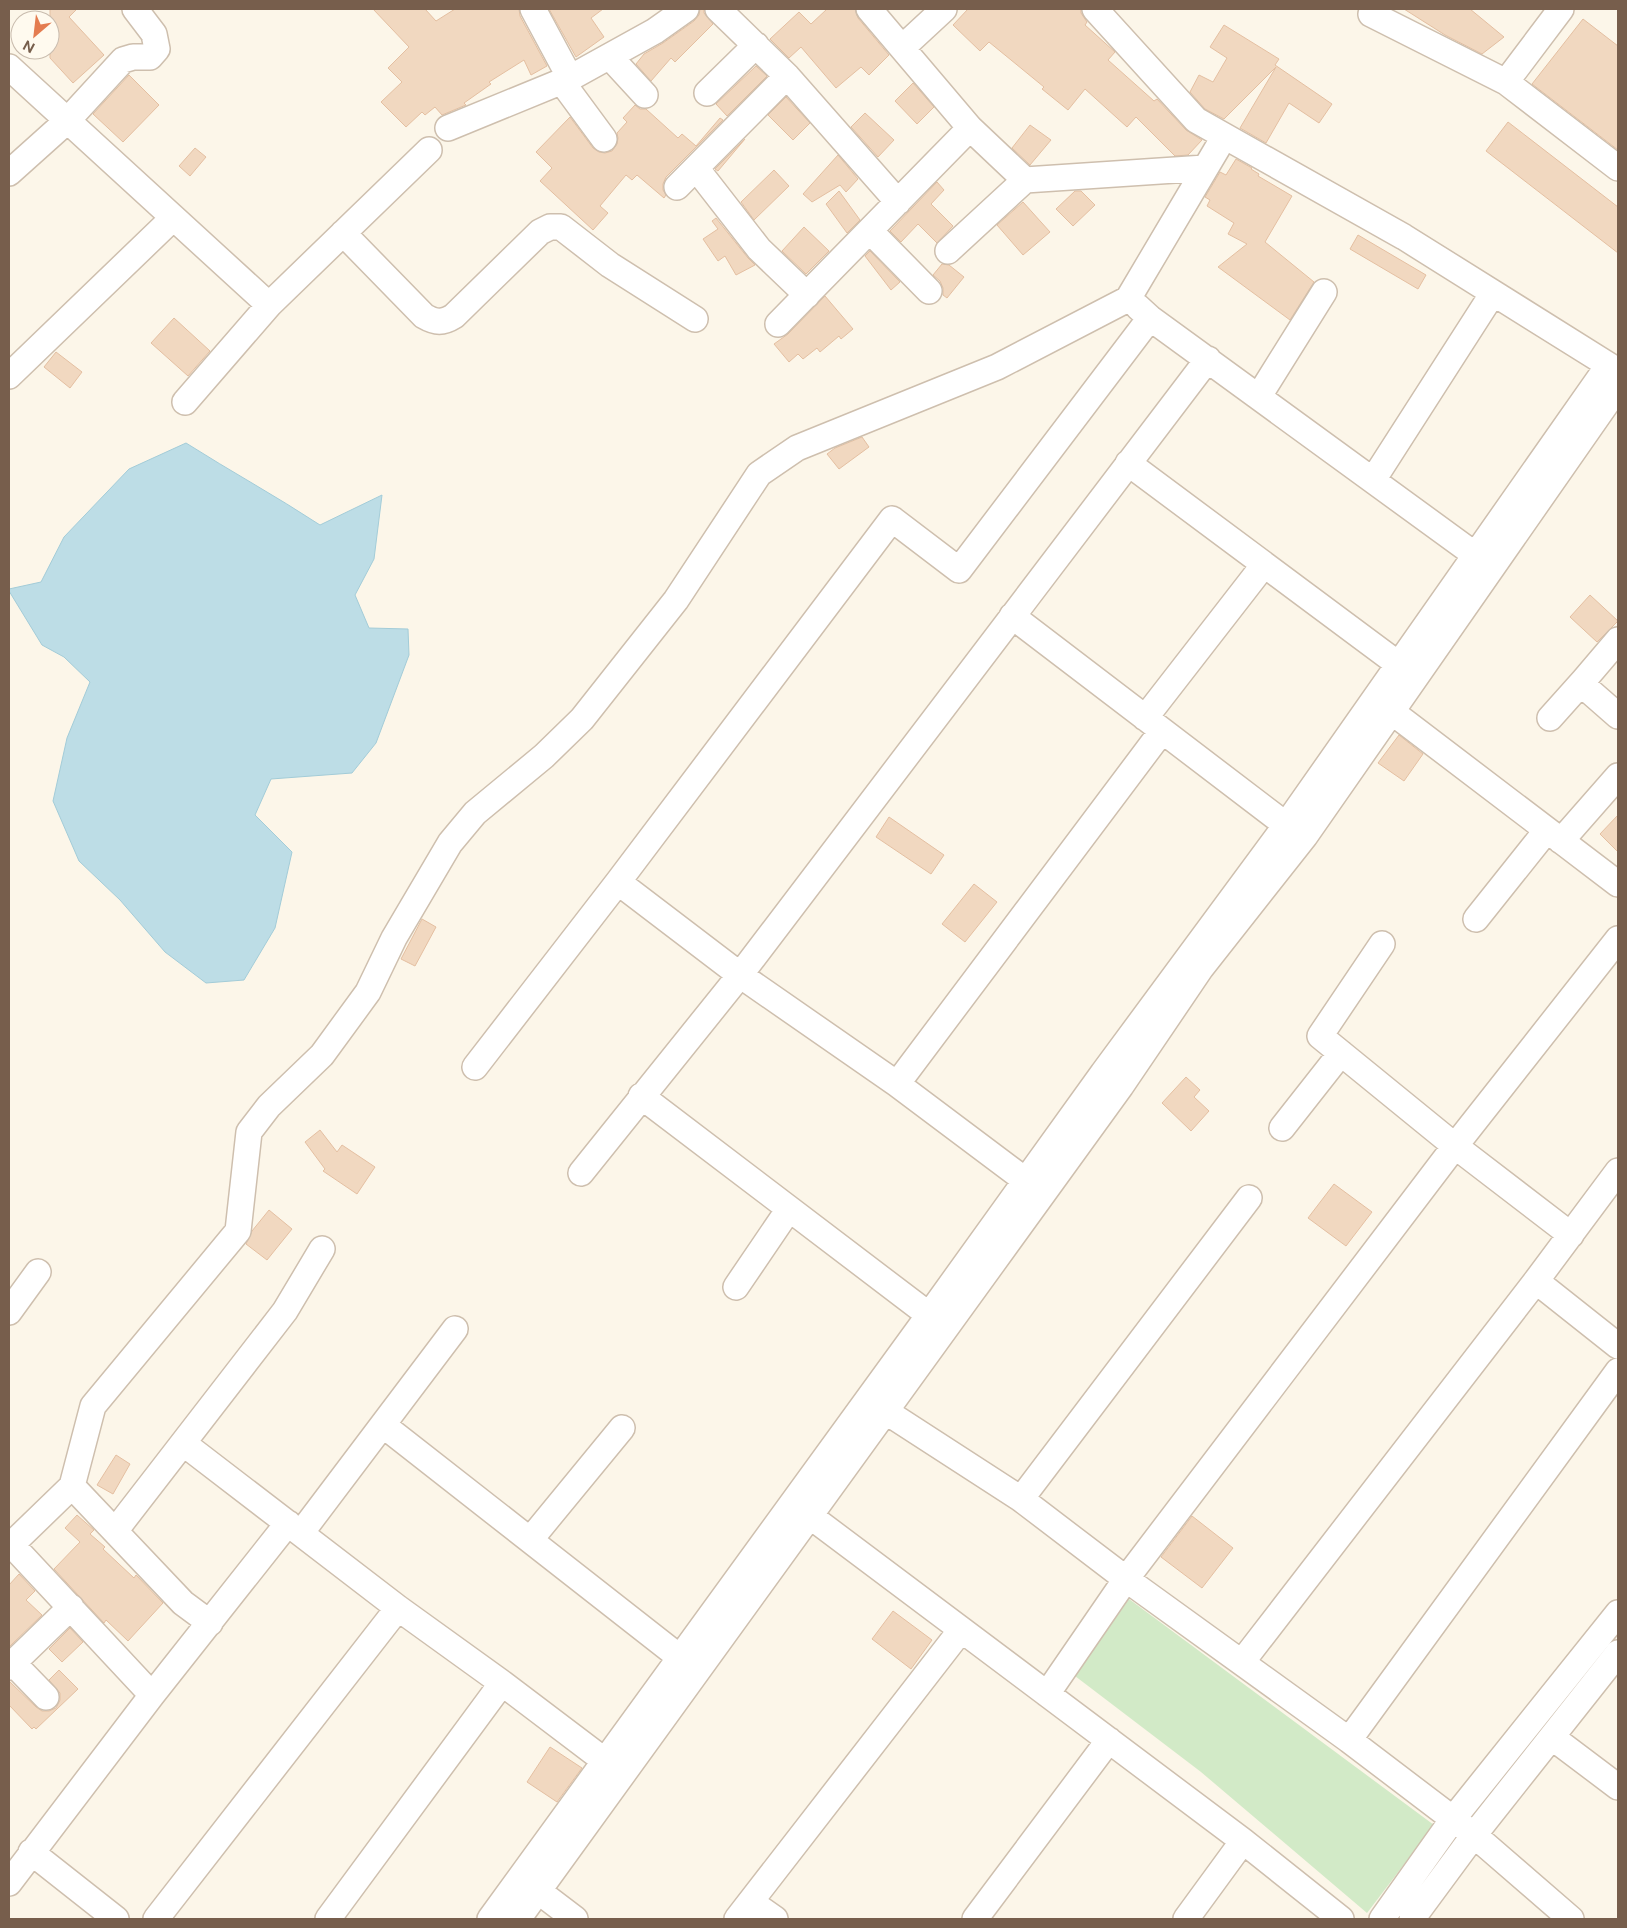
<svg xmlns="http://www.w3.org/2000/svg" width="1627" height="1928" viewBox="0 0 1627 1928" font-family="'Public Sans',sans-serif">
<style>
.green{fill:#d2eac7}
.water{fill:#bddde6;stroke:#a3ccd8}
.building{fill:#f1d8c0;stroke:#e4bfa1}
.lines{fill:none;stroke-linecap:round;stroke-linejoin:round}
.minor-casing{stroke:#cebfae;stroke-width:28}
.minor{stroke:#fff;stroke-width:25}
</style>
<rect width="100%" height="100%" fill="#fcf6e9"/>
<path class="green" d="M1129 1599 1434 1825 1367 1913 1201 1772 1075 1676Z"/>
<path class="water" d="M186 443C230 471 276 496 320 525L382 495 374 559 355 595 369 628 408 629 409 655 376 743 352 773 271 779 255 815 292 852 275 928 244 980 206 983 165 952 120 900 79 861 53 801 67 738 90 682 64 657 42 645 9 591V589L41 582 64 537 129 469Z"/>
<path class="building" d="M50 9H77L69 17 104 55 73 83 50 58Z
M373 9H425L436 21 455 9H519L520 16 547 66 531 75 524 60 489 82 491 84 464 103 466 105 442 115 435 107 425 115 422 112 406 127 381 102 402 82 388 68 409 47Z
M549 9H603L591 18 604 37 576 57Z
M700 9H704V13L713 24 675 62 671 58 651 81 636 64 644 54 663 43 694 21 699 15Z
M827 9H855L858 18 889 55 869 75 861 67 836 88 801 47 789 58 770 39 799 12 811 24Z
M968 9H1081V13L1087 22 1085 25 1115 52 1108 60 1154 101 1157 99 1186 130 1202 140 1188 155 1175 156 1136 117 1127 127 1085 89 1068 110 1042 89 1044 87 989 42 980 51 953 25Z
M1404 9H1470L1504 37 1482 54 1445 35Z
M1583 19 1618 46V150L1532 84Z
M1224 25 1279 59 1275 65 1332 104 1319 123 1289 103 1266 143 1240 128 1276 67 1224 119 1205 109 1190 92 1199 75 1213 82 1227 58 1210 47Z
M756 66 767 76 727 116 716 104Z
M129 75 159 105 123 142 93 114Z
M913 83 934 107 917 124 895 101Z
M786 97 810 123 793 140 768 115Z
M635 105 640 109H646L678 138 682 134 696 146 720 118 723 120 666 177 663 184V190L666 195 664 198 637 175 632 180 626 175 600 206 608 213 593 230 540 181 552 168 536 152 570 117 593 148 599 152 605 153 612 151 617 144 618 138 617 133 627 122 623 118Z
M865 113 894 140 878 157 851 127Z
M1508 122 1618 207V253L1486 151Z
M1030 125 1051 140 1030 165 1012 148Z
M745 139 718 171 715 169Z
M195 148 206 157 190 176 179 166Z
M838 155 858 179 846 192 840 185 812 202 803 194Z
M1236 159 1252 168 1251 169 1259 174 1258 176 1292 196 1265 242 1314 282 1290 320 1218 267 1247 244 1228 234 1234 223 1207 206 1210 200 1205 197 1220 172 1226 175Z
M774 170 789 186 754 220 741 202Z
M937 182 944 190 931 204 953 226 937 243 918 224 901 242 890 231Z
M839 191 860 220 847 233 826 204Z
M1075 191H1081L1095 205 1073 226 1056 209Z
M1023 202 1050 232 1023 255 997 225Z
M716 218 748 258 755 265 736 275 725 256 718 261 703 239 718 229 712 221Z
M804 227 829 251 806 274 782 251Z
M1358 235 1426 275 1418 289 1350 249Z
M870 251 900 282 891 290 865 256Z
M942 264 949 265 964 277 947 298 943 295V288L940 281 933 275Z
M825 296 853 329 841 339 839 336 820 352 817 348 803 359 798 354 789 362 774 344 788 334Z
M174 318 210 351 188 376 151 343Z
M56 352 82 372 70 388 44 367Z
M862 437 869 447 839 469 827 454 835 448Z
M1590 595 1618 621 1597 642 1570 617Z
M1399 735 1423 754 1404 781 1378 763Z
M1618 815V852L1600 834Z
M889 817 944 855 931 874 876 837Z
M974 884 997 902 965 942 942 924Z
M422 919 436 927 415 966 401 959Z
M1186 1077 1200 1090 1194 1097 1209 1111 1191 1131 1162 1103Z
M320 1130 337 1152 342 1145 375 1167 357 1194 323 1171 325 1169 305 1142Z
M1334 1184 1372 1212 1346 1246 1308 1218Z
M269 1210 292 1229 267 1260 246 1244 252 1231Z
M116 1455 130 1464 113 1494 97 1485Z
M77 1515 94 1530 90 1534 105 1547 103 1549 134 1578 136 1575 163 1603 128 1641 106 1620 104 1623 54 1569 80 1542 65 1528Z
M1192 1516 1233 1548 1202 1588 1161 1557Z
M19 1574 35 1591 26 1600 42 1615 9 1647V1585Z
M893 1611 932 1640 911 1669 872 1639Z
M70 1628 83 1642 62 1662 49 1649Z
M59 1670 78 1689 36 1729 34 1727 32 1729 9 1705V1681L36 1707 42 1711H49L56 1708 60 1700V1693L49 1680Z
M550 1747 582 1768 557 1802 527 1782Z"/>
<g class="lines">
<defs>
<path id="minor" d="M533 9 570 78
M718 9 787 76 898 202
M869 9 970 128 1025 180 1205 168
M1095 9 1196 120 1404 237 1618 371
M1371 14 1506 82 1618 168
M903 47 944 9
M610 57 645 95
M9 67 269 305
M562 82 604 139
M1506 82 1561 9
M707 93 756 45
M448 128 570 78 655 31 686 9
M696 168 759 249 807 295
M9 173 67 121 123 60 133 57H150L157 49 154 34 135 9
M677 187 787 76
M870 231 929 291
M343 233 424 316C436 323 443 323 454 316L540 232 550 227H561L610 265 695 319
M948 251 1025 180
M1138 307 1150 318 1489 565
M778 324 970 128
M9 376 173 218
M1259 396 1324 292
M185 402 269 305 429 150
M1128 463 1398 664
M1373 480 1493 293
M1012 616 1286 825
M1618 640 1584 680 1586 688 1618 716
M1392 712 1618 884
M1145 718 1256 575 1265 565
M1550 718 1584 680
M1561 841 1618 776
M618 882 740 975 897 1084 1025 1180
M1476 919 1547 830
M475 1067 618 882 892 519 959 570 1150 318
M1103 1073 1286 825 1608 366
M897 1084 1162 731
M641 1096 929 1315
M1282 1128 1341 1053
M581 1173 740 975 1208 359
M1571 1235 1455 1146 1618 939
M1536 1281 1618 1346
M736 1287 789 1209
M9 1312 38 1272
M885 1411 1021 1499 1126 1579 1349 1740 1474 1835 1571 1919
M383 1425 692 1667
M183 1443 398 1608 502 1683 605 1761
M72 1486 183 1603 210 1623
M1021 1499 1249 1198
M810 1516 1243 1841 1341 1919
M115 1531 285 1311 322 1249
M301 1533 455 1329
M530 1540 622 1428
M11 1544 152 1695
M9 1547 72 1486 93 1406 238 1231 249 1132 269 1106 322 1055 368 992 394 938 450 843 475 813 544 756 582 719 676 600 759 474 797 448 997 367 1128 299 1224 137
M1242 1662 1536 1281 1618 1171
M13 1663 46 1697
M9 1667 71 1607
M1047 1694 1126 1579 1455 1146 1320 1036 1382 944
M1553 1738 1618 1787
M1349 1740 1618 1371
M31 1852 116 1919
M525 1881 575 1919
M9 1883 152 1695 288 1523
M751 1902 775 1919
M156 1919 398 1608
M328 1919 502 1683
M490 1919 929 1315 1103 1073 1121 1086
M518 1919 1121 1086 1201 968 1305 836 1618 387
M737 1919 961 1630
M975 1919 1109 1740
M1186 1919 1243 1841
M1382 1919 1453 1819 1618 1613
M1412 1919 1474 1835 1618 1653"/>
</defs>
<use href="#minor" class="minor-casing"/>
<use href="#minor" class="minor"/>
</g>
<rect width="1627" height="1928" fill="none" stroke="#775e4c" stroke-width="20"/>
<g transform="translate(35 35) rotate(208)"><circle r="24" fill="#fffaef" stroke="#c9bcae"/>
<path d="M0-4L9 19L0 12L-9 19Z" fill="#e47c50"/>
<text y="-8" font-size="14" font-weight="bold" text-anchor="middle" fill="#775e4c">N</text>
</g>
</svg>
